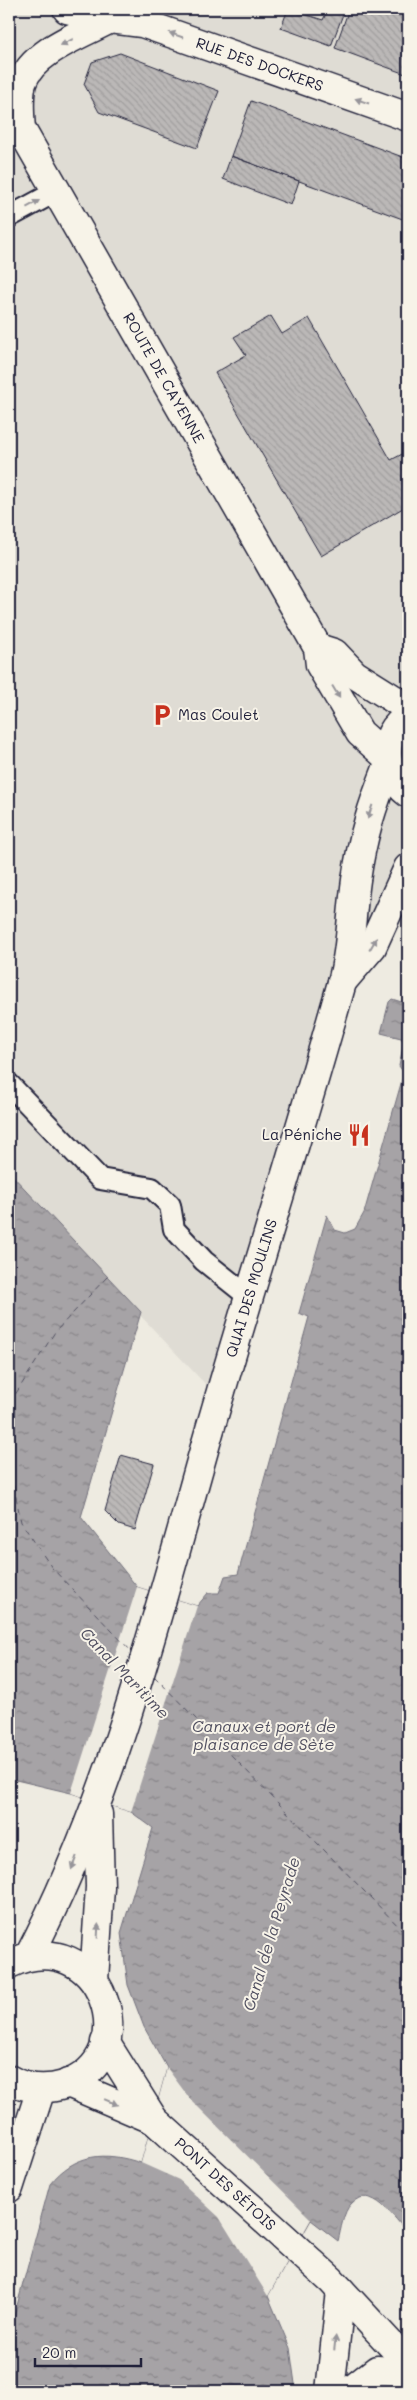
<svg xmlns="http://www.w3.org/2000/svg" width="417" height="2400" viewBox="0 0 417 2400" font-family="Mali,sans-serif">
<defs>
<pattern id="water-ripples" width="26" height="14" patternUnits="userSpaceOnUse" patternTransform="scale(1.25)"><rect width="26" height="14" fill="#a6a3a6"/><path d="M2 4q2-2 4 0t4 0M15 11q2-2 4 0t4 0" fill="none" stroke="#878488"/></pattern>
<pattern id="building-back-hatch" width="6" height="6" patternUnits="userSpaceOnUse" patternTransform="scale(1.25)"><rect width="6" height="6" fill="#bbb8b7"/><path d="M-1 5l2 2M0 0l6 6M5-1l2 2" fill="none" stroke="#a09e9e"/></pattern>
</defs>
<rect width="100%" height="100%" fill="#eeebe1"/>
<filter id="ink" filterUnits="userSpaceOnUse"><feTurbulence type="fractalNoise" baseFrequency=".02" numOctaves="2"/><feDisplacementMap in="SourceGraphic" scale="10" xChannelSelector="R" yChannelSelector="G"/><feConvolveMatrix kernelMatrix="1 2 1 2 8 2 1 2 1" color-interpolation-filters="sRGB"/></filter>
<g filter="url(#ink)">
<path fill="#dfdcd4" d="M9,9H408V835L209,1388L9,1177Z"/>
<path fill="url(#water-ripples)" stroke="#716f7b" d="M392,999L408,1004V2233C395,2219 371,2182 351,2204C343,2212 341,2230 338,2241L311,2220L268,2296L290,2348L296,2391H9V2335L50,2184C75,2153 105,2151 141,2163L167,2068L144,2027L128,1985L121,1933L153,1828L131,1812L71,1793L16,1780L9,1807V1172L141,1312L81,1517L137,1587L197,1606L208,1593H219L225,1576L238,1574L309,1317L299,1313L327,1215L335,1230L345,1233L355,1229L364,1213L404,1073L399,1066L404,1042L401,1038L381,1033L389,1002Z"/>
<path fill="#eeebe1" d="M137,1587L197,1606L131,1812L71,1793Z
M167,2068L190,2099L311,2219L268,2296L219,2217L179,2180L141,2163Z"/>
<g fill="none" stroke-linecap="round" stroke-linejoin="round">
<path stroke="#504f60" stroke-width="1" stroke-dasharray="6 5" stroke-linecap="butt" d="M107,1277L55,1332L13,1398L9,1462L21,1522L52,1568L133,1653
M154,1676L408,1936"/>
</g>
<path fill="url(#building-back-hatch)" stroke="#22223b" d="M288,9L323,20L328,9H345L331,46L281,28Z
M349,9H408V75L335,48Z
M120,53L219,91L197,148L99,112L84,84L92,62Z
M251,101L408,159V221L231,156Z
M231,156L299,181L291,205L223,179Z
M271,316L282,334L309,318L391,460L408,451V505L321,556L215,373L246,355L234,337Z
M121,1455L154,1464L135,1530L119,1525L105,1511Z"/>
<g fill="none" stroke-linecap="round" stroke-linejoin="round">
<defs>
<path id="service" d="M9,217L57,191
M9,1084L100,1179L152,1188L170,1205L174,1229L204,1261L249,1297"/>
<path id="minor" d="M350,2391L377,2370L408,2372"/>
<g id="tertiary">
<path id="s1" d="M67,9L110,19L142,23L408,117"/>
<path id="s2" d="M9,108L318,648L320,665L360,733L387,757"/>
<path d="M21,130C20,114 18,98 22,83C32,51 83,34 110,19"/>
<path d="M318,648L334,653L354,674L408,708"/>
</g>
<g id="secondary">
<path d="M408,717C378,734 383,774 408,793"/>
<path d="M342,982L372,947L408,868"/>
<path id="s3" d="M29,1956C114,1793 158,1612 208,1436C251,1286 299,1136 341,986C351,952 351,915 356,880C362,838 372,806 388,766"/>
<path d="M9,1964C102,1920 148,2058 64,2085C44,2091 26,2089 9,2079"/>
<path d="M94,1980L100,1887L98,1814"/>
<path id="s4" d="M105,2042L154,2120L331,2280L408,2363"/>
<path d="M68,2083L154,2120"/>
<path d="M9,2188L41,2089"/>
<path d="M330,2391L341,2291"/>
</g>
</defs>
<use href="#service" stroke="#22223b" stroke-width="24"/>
<use href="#minor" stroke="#22223b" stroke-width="31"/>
<use href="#tertiary" stroke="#22223b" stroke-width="31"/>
<use href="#secondary" stroke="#22223b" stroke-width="31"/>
<use href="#service" stroke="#f7f3e8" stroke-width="20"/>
<use href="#minor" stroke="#f7f3e8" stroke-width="28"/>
<use href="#tertiary" stroke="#f7f3e8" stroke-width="28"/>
<use href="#secondary" stroke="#f7f3e8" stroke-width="28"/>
</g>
<defs><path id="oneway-solid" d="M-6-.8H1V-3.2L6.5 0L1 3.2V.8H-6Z" transform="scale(1.25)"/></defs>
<g fill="#97959a">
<use href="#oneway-solid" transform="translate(176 35) rotate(-161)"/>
<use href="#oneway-solid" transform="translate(67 42) rotate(153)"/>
<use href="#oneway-solid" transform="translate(362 101) rotate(-161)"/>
<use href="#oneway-solid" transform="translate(33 204) rotate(-29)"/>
<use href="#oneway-solid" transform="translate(336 692) rotate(59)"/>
<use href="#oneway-solid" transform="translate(370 812) rotate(109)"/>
<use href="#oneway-solid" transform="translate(373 944) rotate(-60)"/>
<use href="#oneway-solid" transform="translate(74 1863) rotate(111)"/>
<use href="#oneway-solid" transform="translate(98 1931) rotate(-87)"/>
<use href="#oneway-solid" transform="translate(111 2102) rotate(23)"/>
<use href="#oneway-solid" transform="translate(335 2343) rotate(-84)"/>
</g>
</g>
<defs>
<symbol id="parking-bare" viewBox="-9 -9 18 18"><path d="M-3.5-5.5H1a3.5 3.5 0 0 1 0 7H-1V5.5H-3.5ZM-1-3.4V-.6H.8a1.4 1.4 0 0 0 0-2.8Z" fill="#c8321e" stroke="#f7f3e8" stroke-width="2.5" paint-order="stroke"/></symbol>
<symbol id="restaurant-bare" viewBox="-9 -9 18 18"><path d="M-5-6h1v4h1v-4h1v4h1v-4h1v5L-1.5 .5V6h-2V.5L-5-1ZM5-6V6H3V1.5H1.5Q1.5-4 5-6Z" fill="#c8321e" stroke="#f7f3e8" stroke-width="2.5" paint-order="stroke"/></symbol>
</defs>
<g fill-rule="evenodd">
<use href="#parking-bare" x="146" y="699" width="32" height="32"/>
<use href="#restaurant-bare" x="343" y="1119" width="32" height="32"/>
</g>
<g text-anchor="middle" stroke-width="4" stroke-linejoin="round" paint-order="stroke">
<g font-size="15" fill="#22223b" stroke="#f7f3e8">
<text dy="5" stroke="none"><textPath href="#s1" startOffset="201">RUE DES DOCKERS</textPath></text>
<text dy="5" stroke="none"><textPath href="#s2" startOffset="311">ROUTE DE CAYENNE</textPath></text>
<text dy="5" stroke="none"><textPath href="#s3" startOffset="705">QUAI DES MOULINS</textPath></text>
<text dy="5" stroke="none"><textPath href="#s4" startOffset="188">PONT DES SÉTOIS</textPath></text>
</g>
<g font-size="15" fill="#22223b" stroke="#f7f3e8" text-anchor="start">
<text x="178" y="720">Mas Coulet</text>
<text x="342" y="1140" text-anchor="end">La Péniche</text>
</g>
<g font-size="16" font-style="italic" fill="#504f60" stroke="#f7f3e8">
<text transform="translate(125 1673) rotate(46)" y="6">Canal Maritime</text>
<text x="264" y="1732">Canaux et port de<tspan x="264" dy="18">plaisance de Sète</tspan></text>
<text transform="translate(271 1934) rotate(-73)" y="6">Canal de la Peyrade</text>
</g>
</g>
<rect width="417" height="2400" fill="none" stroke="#f7f3e8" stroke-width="30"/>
<rect x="15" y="15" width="387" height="2370" fill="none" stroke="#22223b" stroke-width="2" filter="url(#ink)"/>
<path d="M35 2358v8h106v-8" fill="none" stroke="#22223b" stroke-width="2.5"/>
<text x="42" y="2358" font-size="15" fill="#22223b" stroke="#f7f3e8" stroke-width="4" paint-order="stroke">20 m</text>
</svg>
